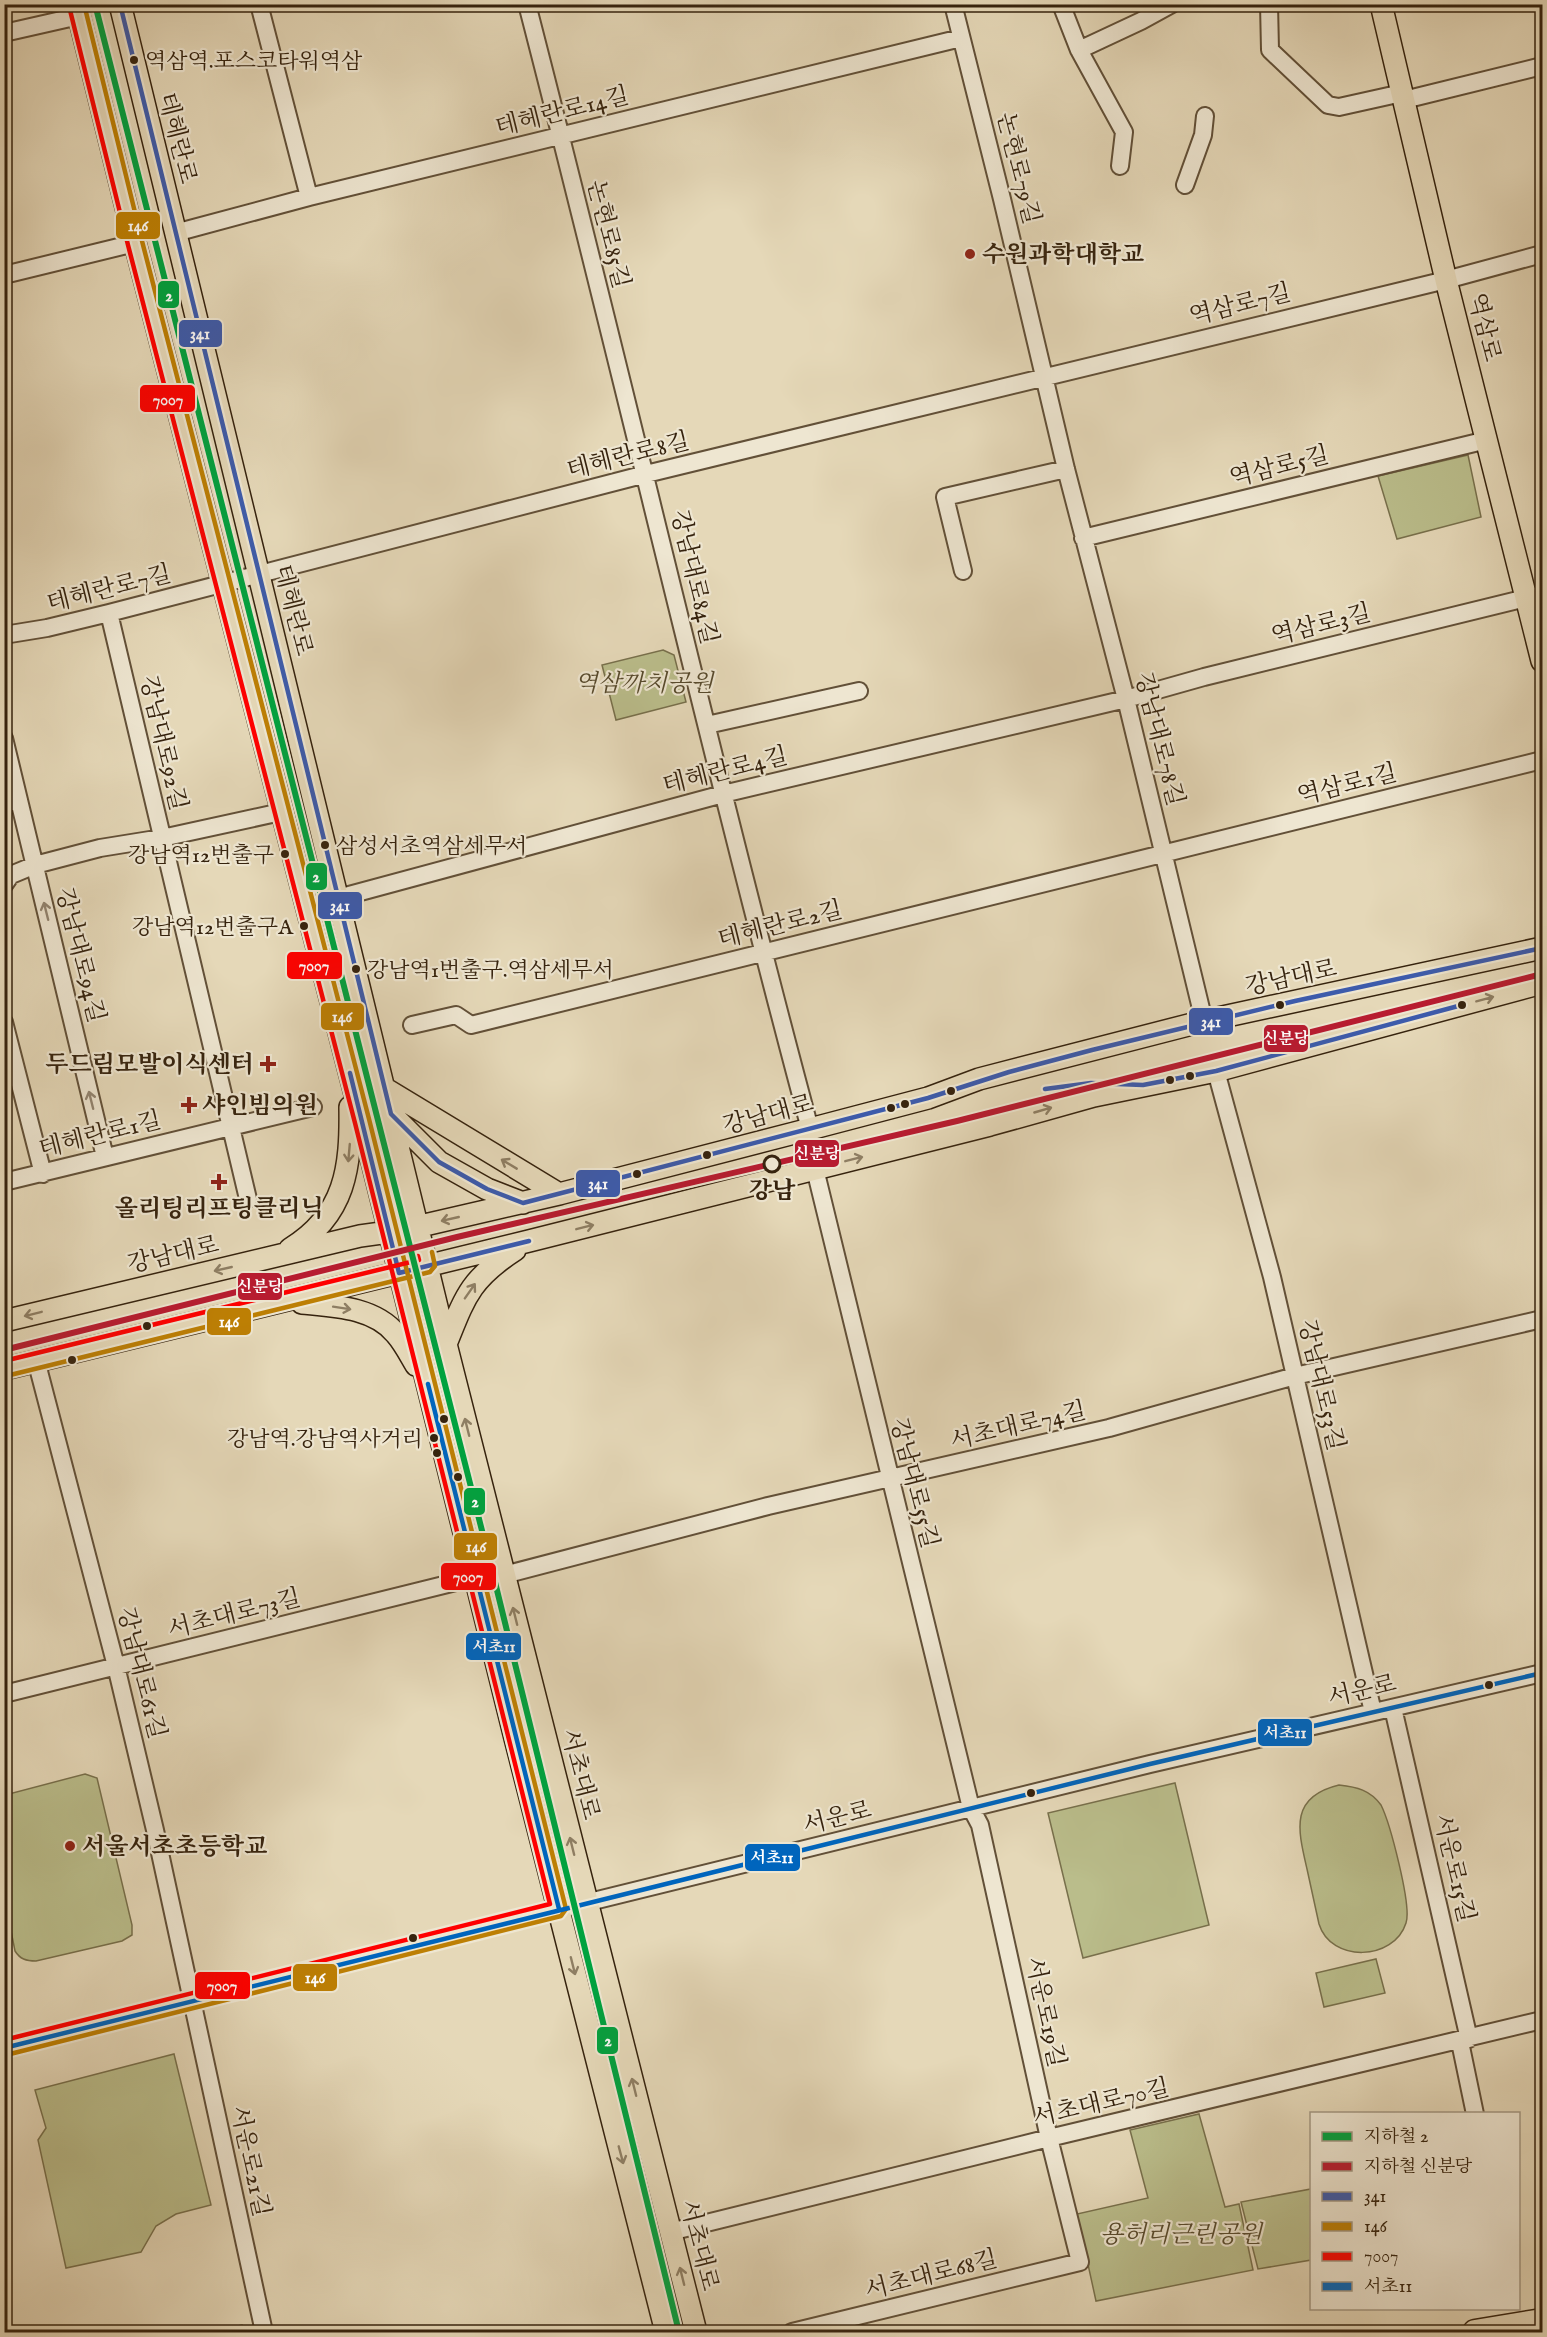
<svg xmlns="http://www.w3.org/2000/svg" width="1547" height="2337" viewBox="0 0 1547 2337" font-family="'IM FELL English','Noto Serif KR',serif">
<rect width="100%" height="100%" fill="#e5d8b8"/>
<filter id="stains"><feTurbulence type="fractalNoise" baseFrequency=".00333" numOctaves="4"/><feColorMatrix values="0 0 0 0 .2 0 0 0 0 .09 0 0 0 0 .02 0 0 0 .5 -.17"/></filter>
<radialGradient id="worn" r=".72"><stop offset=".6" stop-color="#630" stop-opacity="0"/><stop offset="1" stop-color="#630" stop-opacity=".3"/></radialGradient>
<path fill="#babd8b" stroke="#78704c" stroke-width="1.5" d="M1468,455L1481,517L1397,539L1378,476Z
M663,650L674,655L686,702L616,720L602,665Z
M85,1774L97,1778L132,1925V1935L122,1941L36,1961C26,1961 20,1959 15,1951L5,1901V1795Z
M1175,1783L1209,1925L1083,1958L1048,1813Z
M1339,1785C1357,1787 1370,1790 1381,1805C1390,1823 1412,1906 1406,1923C1394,1961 1331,1963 1319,1924C1315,1906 1311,1888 1307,1869C1298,1830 1289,1797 1339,1785Z
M1376,1959L1385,1993L1324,2007L1316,1973Z
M174,2054L211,2205L176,2214L156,2226L141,2252L66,2268L38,2140L46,2128L35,2090Z
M1199,2114L1225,2207L1239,2204L1253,2270L1096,2301L1077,2214L1148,2198L1130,2130Z
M1311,2189V2260L1258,2269L1241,2202Z
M242,2325L244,2332H206Z"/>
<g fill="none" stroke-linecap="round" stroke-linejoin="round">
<defs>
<path id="minor" d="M259,4L309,197
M527,4C624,379 710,756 810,1129
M953,4L1002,199L1066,469L1126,699L1204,1021
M1061,4L1079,50L1124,132L1120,166
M1269,4L1270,50L1328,105L1339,107L1402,93
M4,33L79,16
M1079,50L1141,21L1172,4
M1404,100L1542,66
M1185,185L1203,135L1205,116
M175,233L309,197L961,38
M4,275L135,243
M1083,538L1487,440
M963,571L945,497L1066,469
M109,613L248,1199
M4,635L47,628L109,613L646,474L1446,280L1542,254
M707,725L859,691
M4,738L105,1157
M4,804L19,800
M4,885L11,875L35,865L100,848L162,838L281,812
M338,898L723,794L1126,699L1204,677L1542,594
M4,1022L43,1174
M412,1025L456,1015L471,1025L1542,760
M1216,1071L1272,1277L1373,1712
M4,1182L313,1107
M36,1360L116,1666L155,1830L264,2332
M504,1575L768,1506L1109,1428L1295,1376L1542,1319
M4,1694L476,1577
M1393,1708L1469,2039
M1460,2042L1475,2114
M4,2048L195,1999L1150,1764L1542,1673
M670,2232L1049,2138L1542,2020
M792,2332L1080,2262L1049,2138L980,1825L971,1808L815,1169"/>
<path id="major" d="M76,4L135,243L362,1121L515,1738L666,2332
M120,4L446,1344L696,2332
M1381,4L1446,280L1542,661
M384,1088L559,1194
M393,1116L439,1162L487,1189L523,1203
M290,1249C346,1215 351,1167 350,1107
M302,1303C333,1306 374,1307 396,1334C404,1343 410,1355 416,1365
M4,1321L360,1236L403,1230L559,1194L810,1129L928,1098L979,1079L1204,1021L1542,948
M446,1344C465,1297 470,1279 515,1250
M4,1369L529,1241L990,1125L1094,1096L1216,1071L1542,983"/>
<path id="highway" d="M1475,2332L1542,2321"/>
</defs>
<use href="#minor" stroke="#625038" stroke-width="20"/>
<use href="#major" stroke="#36230e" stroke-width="24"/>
<use href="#highway" stroke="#36230e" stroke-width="27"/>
<use href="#minor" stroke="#eee6d1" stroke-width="16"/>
<use href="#major" stroke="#e5d8b8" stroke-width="21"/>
<use href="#highway" stroke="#e5d8b8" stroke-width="24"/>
<defs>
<path id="bus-1" d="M120,4L391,1114L439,1162L487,1189L523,1203L928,1098L1009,1072L1092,1050L1295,1001L1542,948
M350,1073L399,1273L529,1241
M1045,1089L1091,1083L1143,1085L1216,1071L1462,1005"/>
<path id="bus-2" d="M6,1376L430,1272L435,1266L432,1252
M6,2055L561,1916L566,1909L369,1119L142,241L84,4"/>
<path id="bus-3" d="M4,1361L419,1260L418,1256
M4,2040L550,1904L355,1123L128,245L69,6"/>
<path id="bus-4" d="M428,1384L559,1909
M4,2048L1150,1764L1542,1673"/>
</defs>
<use href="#bus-1" stroke="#eee6d1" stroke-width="9"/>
<use href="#bus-2" stroke="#eee6d1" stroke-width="9"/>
<use href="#bus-3" stroke="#eee6d1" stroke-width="9"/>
<use href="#bus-4" stroke="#eee6d1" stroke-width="9"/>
<use href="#bus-1" stroke="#3d5bab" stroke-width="4.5"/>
<use href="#bus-2" stroke="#bd7f04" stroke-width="4.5"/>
<use href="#bus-3" stroke="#f00" stroke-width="4.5"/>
<use href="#bus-4" stroke="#0065bd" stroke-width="4.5"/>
<defs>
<path id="metro-1" d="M95,4L494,1578L679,2332"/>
<path id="metro-2" d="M4,1350L457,1237L957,1121L1542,974"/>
</defs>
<use href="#metro-1" stroke="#eee6d1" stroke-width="10"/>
<use href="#metro-2" stroke="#eee6d1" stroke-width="10"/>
<use href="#metro-1" stroke="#00a23f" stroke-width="6"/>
<use href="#metro-2" stroke="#b81b30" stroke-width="6"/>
</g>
<defs><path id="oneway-shaft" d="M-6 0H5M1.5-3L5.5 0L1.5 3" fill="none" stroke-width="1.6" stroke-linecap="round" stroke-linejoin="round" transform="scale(1.5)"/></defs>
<g stroke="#928470">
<use href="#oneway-shaft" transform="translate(46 911) rotate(-104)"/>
<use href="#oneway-shaft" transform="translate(91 1100) rotate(-104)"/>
</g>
<g stroke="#8e7e63">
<use href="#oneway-shaft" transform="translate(1485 999) rotate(-15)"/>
<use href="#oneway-shaft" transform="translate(1043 1110) rotate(-16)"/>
<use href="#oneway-shaft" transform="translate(349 1153) rotate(95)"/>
<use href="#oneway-shaft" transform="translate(854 1159) rotate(-14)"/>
<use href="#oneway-shaft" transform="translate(509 1164) rotate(-149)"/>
<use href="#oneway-shaft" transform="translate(450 1219) rotate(167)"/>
<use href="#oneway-shaft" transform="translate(585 1227) rotate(-14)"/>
<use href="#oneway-shaft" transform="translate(223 1269) rotate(167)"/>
<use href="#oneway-shaft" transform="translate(470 1291) rotate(-55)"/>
<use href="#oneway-shaft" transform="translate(342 1308) rotate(9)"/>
<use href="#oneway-shaft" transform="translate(33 1314) rotate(166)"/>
<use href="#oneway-shaft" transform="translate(467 1427) rotate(-104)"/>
<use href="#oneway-shaft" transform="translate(515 1616) rotate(-104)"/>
<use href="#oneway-shaft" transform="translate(572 1846) rotate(-104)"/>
<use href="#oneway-shaft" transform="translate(573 1966) rotate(76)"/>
<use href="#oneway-shaft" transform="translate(634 2087) rotate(-104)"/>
<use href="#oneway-shaft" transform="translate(621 2155) rotate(75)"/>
<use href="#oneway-shaft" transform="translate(682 2276) rotate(-104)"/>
</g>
<g fill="#36230e" stroke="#eee6d1" stroke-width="2">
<circle cx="134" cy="60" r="5"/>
<circle cx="325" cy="845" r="5"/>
<circle cx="285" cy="854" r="5"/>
<circle cx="304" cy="926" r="5"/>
<circle cx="356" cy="969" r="5"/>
<circle cx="1280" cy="1005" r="5"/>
<circle cx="1462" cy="1005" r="5"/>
<circle cx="1190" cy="1076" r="5"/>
<circle cx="1170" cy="1080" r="5"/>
<circle cx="951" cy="1091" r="5"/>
<circle cx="905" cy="1104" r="5"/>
<circle cx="891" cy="1108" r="5"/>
<circle cx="707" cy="1155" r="5"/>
<circle cx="637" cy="1174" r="5"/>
<circle cx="147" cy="1326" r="5"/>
<circle cx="72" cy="1360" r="5"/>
<circle cx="444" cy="1419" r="5"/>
<circle cx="434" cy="1438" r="5"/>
<circle cx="437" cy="1453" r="5"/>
<circle cx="458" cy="1477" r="5"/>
<circle cx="1489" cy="1685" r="5"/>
<circle cx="1031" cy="1793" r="5"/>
<circle cx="413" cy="1938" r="5"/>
</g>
<g fill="#8f2418" stroke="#eee6d1" stroke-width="2">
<circle cx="970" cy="254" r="6"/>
<path d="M265 1055h6v6h6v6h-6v6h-6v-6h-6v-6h6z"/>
<path d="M186 1096h6v6h6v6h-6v6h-6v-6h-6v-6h6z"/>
<path d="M216 1173h6v6h6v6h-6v6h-6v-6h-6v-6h6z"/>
<circle cx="70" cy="1846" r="6"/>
</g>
<circle fill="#eee6d1" stroke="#36230e" stroke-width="3" cx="772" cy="1164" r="8"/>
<g text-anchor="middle" stroke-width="4.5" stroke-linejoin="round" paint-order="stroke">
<g font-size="22" fill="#36230e" stroke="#eee6d1" text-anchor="start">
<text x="145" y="68">역삼역.포스코타워역삼</text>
<text x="336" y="853">삼성서초역삼세무서</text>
<text x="274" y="862" text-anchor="end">강남역12번출구</text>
<text x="293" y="934" text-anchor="end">강남역12번출구A</text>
<text x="367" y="977">강남역1번출구.역삼세무서</text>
<text x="423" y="1446" text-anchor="end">강남역.강남역사거리</text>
</g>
<g font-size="24" fill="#36230e" stroke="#eee6d1">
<text transform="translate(562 111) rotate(-14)" y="8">테헤란로14길</text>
<text transform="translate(178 138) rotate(76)" y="8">테헤란로</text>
<text transform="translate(1019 168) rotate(76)" y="8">논현로79길</text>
<text transform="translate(609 234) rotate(76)" y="8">논현로85길</text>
<text transform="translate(1240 304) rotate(-14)" y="8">역삼로7길</text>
<text transform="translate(1485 327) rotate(76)" y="8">역삼로</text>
<text transform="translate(628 455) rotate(-14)" y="8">테헤란로8길</text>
<text transform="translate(1279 466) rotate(-14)" y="8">역삼로5길</text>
<text transform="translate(695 577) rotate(77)" y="8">강남대로84길</text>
<text transform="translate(109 588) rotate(-14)" y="8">테헤란로7길</text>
<text transform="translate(294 610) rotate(76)" y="8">테헤란로</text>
<text transform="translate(1321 624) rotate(-14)" y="8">역삼로3길</text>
<text transform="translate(1160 739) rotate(76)" y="8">강남대로78길</text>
<text transform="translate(164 743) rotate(77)" y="8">강남대로92길</text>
<text transform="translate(725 770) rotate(-14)" y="8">테헤란로4길</text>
<text transform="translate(1347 784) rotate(-14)" y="8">역삼로1길</text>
<text transform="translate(780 924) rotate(-14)" y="8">테헤란로2길</text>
<text transform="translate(81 955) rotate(76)" y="8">강남대로94길</text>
<text transform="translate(1291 977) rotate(-12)" y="8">강남대로</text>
<text transform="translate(768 1114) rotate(-15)" y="8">강남대로</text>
<text transform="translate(100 1134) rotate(-14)" y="8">테헤란로1길</text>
<text transform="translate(173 1254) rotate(-13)" y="8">강남대로</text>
<text transform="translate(1322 1385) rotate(77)" y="8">강남대로53길</text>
<text transform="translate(1018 1425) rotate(-13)" y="8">서초대로74길</text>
<text transform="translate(915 1483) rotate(76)" y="8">강남대로55길</text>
<text transform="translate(234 1613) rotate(-14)" y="8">서초대로73길</text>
<text transform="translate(142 1673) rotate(76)" y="8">강남대로61길</text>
<text transform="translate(1362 1690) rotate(-13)" y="8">서운로</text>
<text transform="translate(581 1774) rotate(76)" y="8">서초대로</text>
<text transform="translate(837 1817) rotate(-14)" y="8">서운로</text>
<text transform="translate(1455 1868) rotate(77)" y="8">서운로15길</text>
<text transform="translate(1046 2012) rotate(78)" y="8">서운로19길</text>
<text transform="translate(1101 2102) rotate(-13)" y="8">서초대로70길</text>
<text transform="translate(251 2161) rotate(78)" y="8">서운로21길</text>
<text transform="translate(700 2245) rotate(76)" y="8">서초대로</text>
<text transform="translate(931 2274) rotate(-14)" y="8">서초대로68길</text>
</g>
<g font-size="24" font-weight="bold" fill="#36230e" stroke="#eee6d1" text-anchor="start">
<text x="982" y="262">수원과학대학교</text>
<text x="254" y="1072" text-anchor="end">두드림모발이식센터</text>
<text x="202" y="1113">샤인빔의원</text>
<text x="219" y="1216" text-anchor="middle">올리팅리프팅클리닉</text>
<text x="82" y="1854">서울서초초등학교</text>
</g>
<g font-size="24" font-style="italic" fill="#574a2d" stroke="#eee6d1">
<text x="644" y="691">역삼까치공원</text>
<text x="1181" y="2242">용허리근린공원</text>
</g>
<g font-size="24" font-weight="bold" fill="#36230e" stroke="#eee6d1">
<text x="772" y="1198">강남</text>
</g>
</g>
<g stroke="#eee6d1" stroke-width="2">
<rect x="115" y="211" width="46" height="29" rx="6" fill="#bd7f04"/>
<rect x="157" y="280" width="23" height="29" rx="6" fill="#00a23f"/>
<rect x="178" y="319" width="45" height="29" rx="6" fill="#3d5bab"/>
<rect x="139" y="384" width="57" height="29" rx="6" fill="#f00"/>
<rect x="305" y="862" width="23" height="29" rx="6" fill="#00a23f"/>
<rect x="317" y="891" width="46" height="29" rx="6" fill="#3d5bab"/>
<rect x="286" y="951" width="57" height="29" rx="6" fill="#f00"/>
<rect x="320" y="1002" width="45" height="29" rx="6" fill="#bd7f04"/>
<rect x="1188" y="1007" width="46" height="29" rx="6" fill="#3d5bab"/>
<rect x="1263" y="1024" width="46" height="29" rx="6" fill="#b81b30"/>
<rect x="794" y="1139" width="46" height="29" rx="6" fill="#b81b30"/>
<rect x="575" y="1169" width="46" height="29" rx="6" fill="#3d5bab"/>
<rect x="237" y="1272" width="46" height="29" rx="6" fill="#b81b30"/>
<rect x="206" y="1307" width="46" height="29" rx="6" fill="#bd7f04"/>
<rect x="463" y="1487" width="23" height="29" rx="6" fill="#00a23f"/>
<rect x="453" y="1532" width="45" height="29" rx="6" fill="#bd7f04"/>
<rect x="440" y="1562" width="57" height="29" rx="6" fill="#f00"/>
<rect x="465" y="1632" width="57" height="29" rx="6" fill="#0065bd"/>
<rect x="1257" y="1718" width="56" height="29" rx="6" fill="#0065bd"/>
<rect x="744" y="1843" width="57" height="29" rx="6" fill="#0065bd"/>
<rect x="292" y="1963" width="46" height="29" rx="6" fill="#bd7f04"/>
<rect x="194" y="1971" width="57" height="29" rx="6" fill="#f00"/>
<rect x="596" y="2026" width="23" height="29" rx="6" fill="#00a23f"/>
</g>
<g font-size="16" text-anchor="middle" font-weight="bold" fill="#fff">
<text x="138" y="231">146</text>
<text x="169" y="301">2</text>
<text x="200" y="339">341</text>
<text x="168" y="405">7007</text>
<text x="316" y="882">2</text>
<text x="340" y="911">341</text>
<text x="314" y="971">7007</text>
<text x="342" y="1022">146</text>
<text x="1211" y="1027">341</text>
<text x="1286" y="1044">신분당</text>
<text x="817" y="1159">신분당</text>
<text x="598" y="1189">341</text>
<text x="260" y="1292">신분당</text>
<text x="229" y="1327">146</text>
<text x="475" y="1507">2</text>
<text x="476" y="1552">146</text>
<text x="468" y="1582">7007</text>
<text x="494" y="1652">서초11</text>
<text x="1285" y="1738">서초11</text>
<text x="772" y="1863">서초11</text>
<text x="315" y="1983">146</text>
<text x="222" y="1991">7007</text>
<text x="608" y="2046">2</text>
</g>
<rect width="1547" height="2337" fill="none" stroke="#e5d8b8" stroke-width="24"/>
<rect x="6" y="6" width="1535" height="2325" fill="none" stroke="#36230e" stroke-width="3"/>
<rect x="12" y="12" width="1523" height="2313" fill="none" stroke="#36230e" stroke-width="1.5"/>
<rect x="1310" y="2112" width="210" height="198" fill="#eee6d1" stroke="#a49883" stroke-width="1.5"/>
<rect x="1322" y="2132" width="30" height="9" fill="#00a23f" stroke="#a49883" stroke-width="1.5"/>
<text x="1364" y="2142" font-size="18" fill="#36230e">지하철 2</text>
<rect x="1322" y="2162" width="30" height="9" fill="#b81b30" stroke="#a49883" stroke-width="1.5"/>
<text x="1364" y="2172" font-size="18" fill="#36230e">지하철 신분당</text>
<rect x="1322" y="2192" width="30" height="9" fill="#3d5bab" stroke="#a49883" stroke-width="1.5"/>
<text x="1364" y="2202" font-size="18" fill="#36230e">341</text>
<rect x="1322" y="2222" width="30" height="9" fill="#bd7f04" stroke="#a49883" stroke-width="1.5"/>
<text x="1364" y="2232" font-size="18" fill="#36230e">146</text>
<rect x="1322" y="2252" width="30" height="9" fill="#ff0000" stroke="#a49883" stroke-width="1.5"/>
<text x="1364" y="2262" font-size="18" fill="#36230e">7007</text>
<rect x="1322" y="2282" width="30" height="9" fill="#0065bd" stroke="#a49883" stroke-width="1.5"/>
<text x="1364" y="2292" font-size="18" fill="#36230e">서초11</text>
<rect width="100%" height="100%" filter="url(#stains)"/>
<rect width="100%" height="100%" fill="url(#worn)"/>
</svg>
